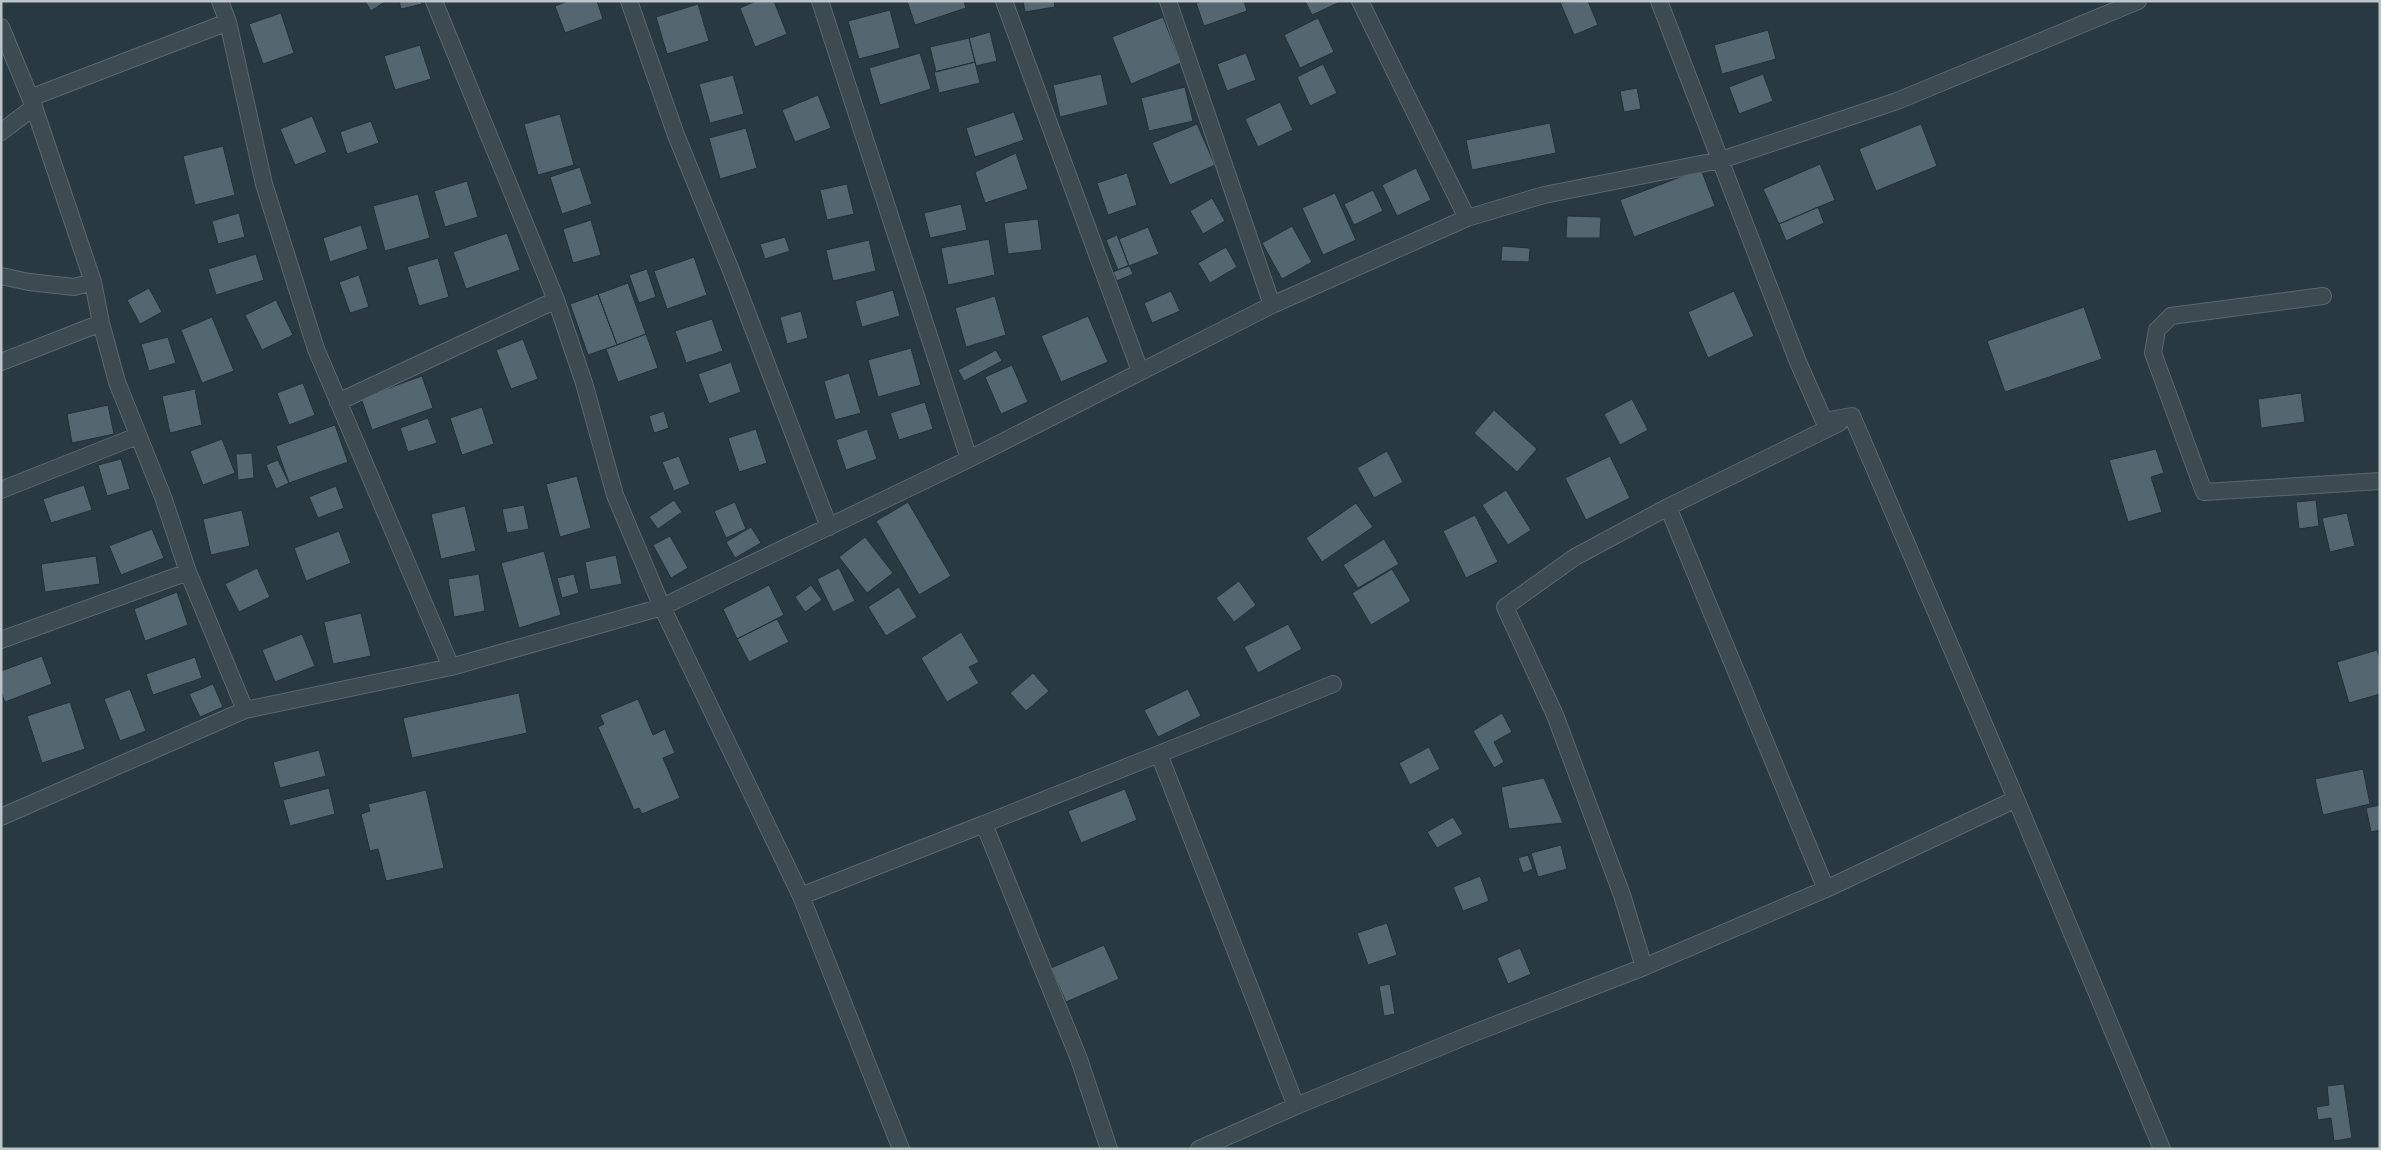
<svg xmlns="http://www.w3.org/2000/svg" width="2381" height="1150" viewBox="0 0 2381 1150" font-family="'Golos Text',sans-serif">
<rect width="100%" height="100%" fill="#283942"/>
<path fill="#54666f" stroke="#233139" d="M365,1H386L371,11Z
M399,1H421L422,4L401,9Z
M568,1H597L603,19L565,33L555,6Z
M756,1H774L787,34L755,47L740,8Z
M907,1H964L966,8L915,25Z
M1023,1H1054L1055,7L1025,12Z
M1203,1H1244L1247,11L1204,26L1196,3Z
M1305,1H1342L1312,15Z
M1588,1L1598,25L1574,35L1560,2Z
M698,4L709,41L667,54L656,17Z
M890,10L900,48L859,59L848,21Z
M281,13L294,53L263,64L249,24Z
M1163,17L1181,63L1131,84L1112,37Z
M1318,18L1334,52L1300,68L1284,35Z
M1768,30L1776,59L1722,74L1714,45Z
M990,32L997,61L976,66L969,38Z
M969,38L975,62L936,72L930,47Z
M420,45L431,79L395,90L384,56Z
M920,53L931,89L880,105L869,68Z
M1246,53L1256,80L1227,91L1217,64Z
M975,62L980,83L939,93L934,72Z
M1323,64L1337,93L1310,106L1297,77Z
M1101,74L1108,105L1060,117L1053,85Z
M1763,74L1773,101L1739,114L1729,87Z
M733,75L744,114L710,123L699,84Z
M1185,87L1193,121L1149,131L1141,98Z
M1637,88L1641,109L1624,112L1620,91Z
M818,95L831,128L795,142L782,110Z
M1280,102L1293,130L1258,147L1245,119Z
M1014,112L1024,140L975,157L966,128Z
M560,114L574,165L538,175L524,124Z
M312,116L327,152L295,165L280,129Z
M371,121L379,143L347,154L340,132Z
M1550,123L1556,153L1472,170L1466,140Z
M1197,124L1215,165L1170,185L1152,143Z
M1921,124L1937,166L1876,191L1859,149Z
M746,128L757,168L720,179L709,138Z
M223,146L235,195L195,205L183,156Z
M1016,153L1028,189L985,203L975,172Z
M1820,164L1835,200L1779,224L1763,189Z
M580,167L592,204L562,214L550,177Z
M1416,168L1431,200L1397,216L1382,185Z
M1701,169L1715,206L1634,237L1620,200Z
M1127,173L1137,205L1108,215L1097,183Z
M467,181L478,217L445,227L434,191Z
M847,184L854,214L827,220L820,190Z
M1373,190L1383,211L1354,225L1344,204Z
M1335,193L1356,240L1323,255L1302,208Z
M418,194L430,238L385,251L373,206Z
M1212,198L1225,221L1203,234L1190,211Z
M961,204L967,230L930,238L924,213Z
M1818,207L1824,223L1786,241L1779,224Z
M239,213L245,237L218,244L212,221Z
M1567,216L1601,217L1600,238H1566Z
M1038,219L1042,250L1008,254L1004,223Z
M591,220L601,255L573,263L563,229Z
M361,225L368,249L330,262L323,238Z
M1292,226L1312,262L1282,279L1262,243Z
M1148,227L1159,254L1129,266L1119,239Z
M507,233L520,270L466,289L453,252Z
M1117,235L1129,266L1118,270L1106,240Z
M785,237L790,251L765,259L760,244Z
M989,239L995,275L948,285L941,248Z
M869,240L876,271L833,281L826,250Z
M1502,246L1530,248L1529,262L1501,261Z
M1226,247L1237,267L1210,283L1198,263Z
M256,254L264,280L216,295L208,269Z
M694,257L707,295L667,309L654,271Z
M438,258L449,297L419,306L407,267Z
M1129,265L1133,274L1117,281L1113,272Z
M647,269L656,297L639,303L629,275Z
M359,275L369,307L350,313L339,282Z
M628,283L646,334L617,345L598,294Z
M149,288L162,312L140,324L127,300Z
M893,290L900,316L862,327L855,301Z
M1171,291L1180,311L1152,323L1144,303Z
M1734,291L1754,336L1708,358L1688,312Z
M598,294L617,345L588,355L570,304Z
M995,296L1006,335L966,347L955,308Z
M276,300L293,335L262,350L245,315Z
M2084,307L2102,359L2005,392L1987,341Z
M801,311L808,338L787,344L780,317Z
M1088,316L1108,362L1061,382L1041,336Z
M212,317L234,371L202,383L181,330Z
M712,319L723,351L686,363L675,331Z
M646,334L658,368L618,382L606,349Z
M168,337L176,363L149,371L141,344Z
M523,339L538,379L511,389L496,350Z
M911,348L921,385L878,397L868,360Z
M996,350L1002,361L964,381L958,370Z
M731,362L741,392L709,404L698,374Z
M1012,365L1028,402L1001,414L985,377Z
M849,373L861,413L835,420L824,381Z
M422,376L433,408L372,430L361,398Z
M303,383L315,415L289,425L277,393Z
M195,389L202,425L170,433L162,396Z
M2301,393L2305,422L2261,428L2258,399Z
M1632,399L1648,430L1620,445L1604,414Z
M925,402L933,429L899,440L890,413Z
M108,405L114,434L72,443L67,414Z
M482,407L494,444L462,455L450,418Z
M1494,410L1537,449L1517,472L1474,433Z
M664,411L669,428L654,433L649,416Z
M428,418L437,443L408,452L400,428Z
M335,425L348,462L289,483L276,446Z
M756,429L767,463L739,472L728,438Z
M867,429L877,459L846,470L836,440Z
M222,439L235,473L203,485L190,451Z
M2156,449L2164,473L2151,477L2162,512L2128,522L2109,460Z
M1387,451L1403,482L1374,498L1357,468Z
M252,453L254,478L238,480L236,454Z
M679,456L690,484L674,491L662,462Z
M1610,456L1630,498L1586,520L1565,478Z
M121,459L130,489L107,496L98,465Z
M278,460L289,483L276,489L266,465Z
M577,476L591,528L560,537L546,484Z
M84,485L92,510L51,523L43,499Z
M336,486L344,508L318,518L309,497Z
M1506,490L1531,530L1508,545L1482,505Z
M674,500L682,512L658,529L649,517Z
M2316,500L2319,526L2299,529L2296,502Z
M735,502L746,529L726,538L714,511Z
M908,502L951,576L919,595L876,521Z
M1356,503L1373,527L1322,562L1306,538Z
M524,505L529,529L507,533L502,509Z
M465,506L476,551L441,559L431,514Z
M242,510L250,546L211,555L203,519Z
M2347,513L2355,546L2330,552L2322,518Z
M1475,515L1498,562L1466,578L1443,531Z
M751,527L761,543L735,558L726,542Z
M152,529L164,558L121,575L109,546Z
M339,531L351,563L306,581L294,548Z
M670,536L688,568L671,578L653,545Z
M865,537L893,573L867,593L839,557Z
M1384,539L1399,564L1358,588L1343,565Z
M544,551L561,615L519,628L501,563Z
M616,555L622,584L590,590L585,562Z
M96,556L100,584L45,592L41,564Z
M257,568L270,597L239,612L225,584Z
M839,568L855,601L833,612L817,579Z
M1392,569L1411,601L1371,625L1352,593Z
M479,574L485,611L454,617L448,579Z
M574,574L579,593L562,598L557,578Z
M1239,581L1256,605L1234,622L1216,598Z
M769,585L784,615L737,639L723,609Z
M811,585L822,600L805,612L795,597Z
M899,587L917,617L886,636L868,607Z
M177,592L188,625L145,641L134,609Z
M361,613L371,656L333,664L324,622Z
M777,619L789,642L749,662L737,639Z
M1288,624L1302,649L1258,673L1244,647Z
M961,632L979,662L969,667L979,683L947,702L921,658Z
M302,634L315,666L275,682L262,650Z
M2377,650L2380,659V694L2349,703L2337,662Z
M42,656L52,684L5,702L1,692V671Z
M195,657L202,678L153,695L146,674Z
M1033,673L1049,691L1026,711L1010,693Z
M213,684L223,707L200,717L189,694Z
M130,689L146,731L120,741L104,699Z
M1188,689L1201,716L1158,737L1144,710Z
M519,693L527,733L412,758L403,718Z
M638,699L653,735L665,729L675,753L663,758L680,798L642,814L639,808L634,810L598,727L604,724L600,715Z
M70,702L85,749L42,763L27,716Z
M1502,713L1512,732L1494,742L1504,762L1494,768L1473,731Z
M1429,747L1440,769L1410,785L1399,763Z
M319,750L326,776L280,788L273,762Z
M2363,769L2370,804L2323,815L2315,779Z
M1544,778L1563,823L1509,829L1501,787Z
M329,788L335,814L290,826L283,800Z
M1125,789L1137,820L1081,843L1068,811Z
M426,790L444,868L386,881L378,849L370,851L361,814L370,811L368,804Z
M2380,805V830L2371,832L2366,808Z
M1453,817L1463,834L1437,848L1427,832Z
M1561,845L1567,869L1538,877L1531,853Z
M1528,855L1533,869L1523,873L1518,858Z
M1480,876L1489,901L1463,911L1453,887Z
M1387,923L1397,955L1368,965L1357,933Z
M1104,945L1119,979L1066,1002L1051,968Z
M1520,948L1531,974L1508,984L1497,958Z
M1390,984L1395,1014L1384,1016L1379,986Z
M2344,1084L2352,1138L2334,1141L2331,1118L2318,1120L2316,1107L2329,1105L2327,1086Z"/>
<g fill="none" stroke-linecap="round" stroke-linejoin="round">
<defs>
<path id="minor" d="M220,1L228,22L264,184L316,349L451,667
M434,1L556,300L584,383L615,495L662,607L801,896L901,1149
M629,1L676,135L730,268L829,527
M820,1L969,459
M1004,1L1140,371
M1168,1L1272,305
M1360,1L1467,218
M1659,1L1798,362L1824,421L1852,416L2016,799L2162,1149
M1,27L34,107L93,282L101,323L117,382L163,497L188,572L245,710
M30,98L228,22
M1,132L34,107
M1,276L29,282L74,287L93,282
M2323,296L2171,316L2157,330L2153,353L2204,492L2380,481
M1,362L101,323
M338,402L556,300
M1,490L137,436
M1,640L188,572
M1,817L245,710L451,667L662,607L969,459L1272,305L1467,218L1544,195L1721,160L1897,101L2138,1
M1826,889L1668,507L1839,423
M801,896L984,824
M1644,967L1622,895L1555,715L1505,607L1575,557L1668,507
M1296,1106L1159,754L1333,684
M1109,1149L1079,1059L984,824L1159,754
M1199,1149L1296,1106L1474,1033L1644,967L1826,889L2016,799"/>
</defs>
<use href="#minor" stroke="#5b686f" stroke-width="18"/>
<use href="#minor" stroke="#3c4a52" stroke-width="16"/>
</g>
<rect width="2381" height="1150" fill="none" stroke="#bac5cc" stroke-width="5"/>
</svg>
